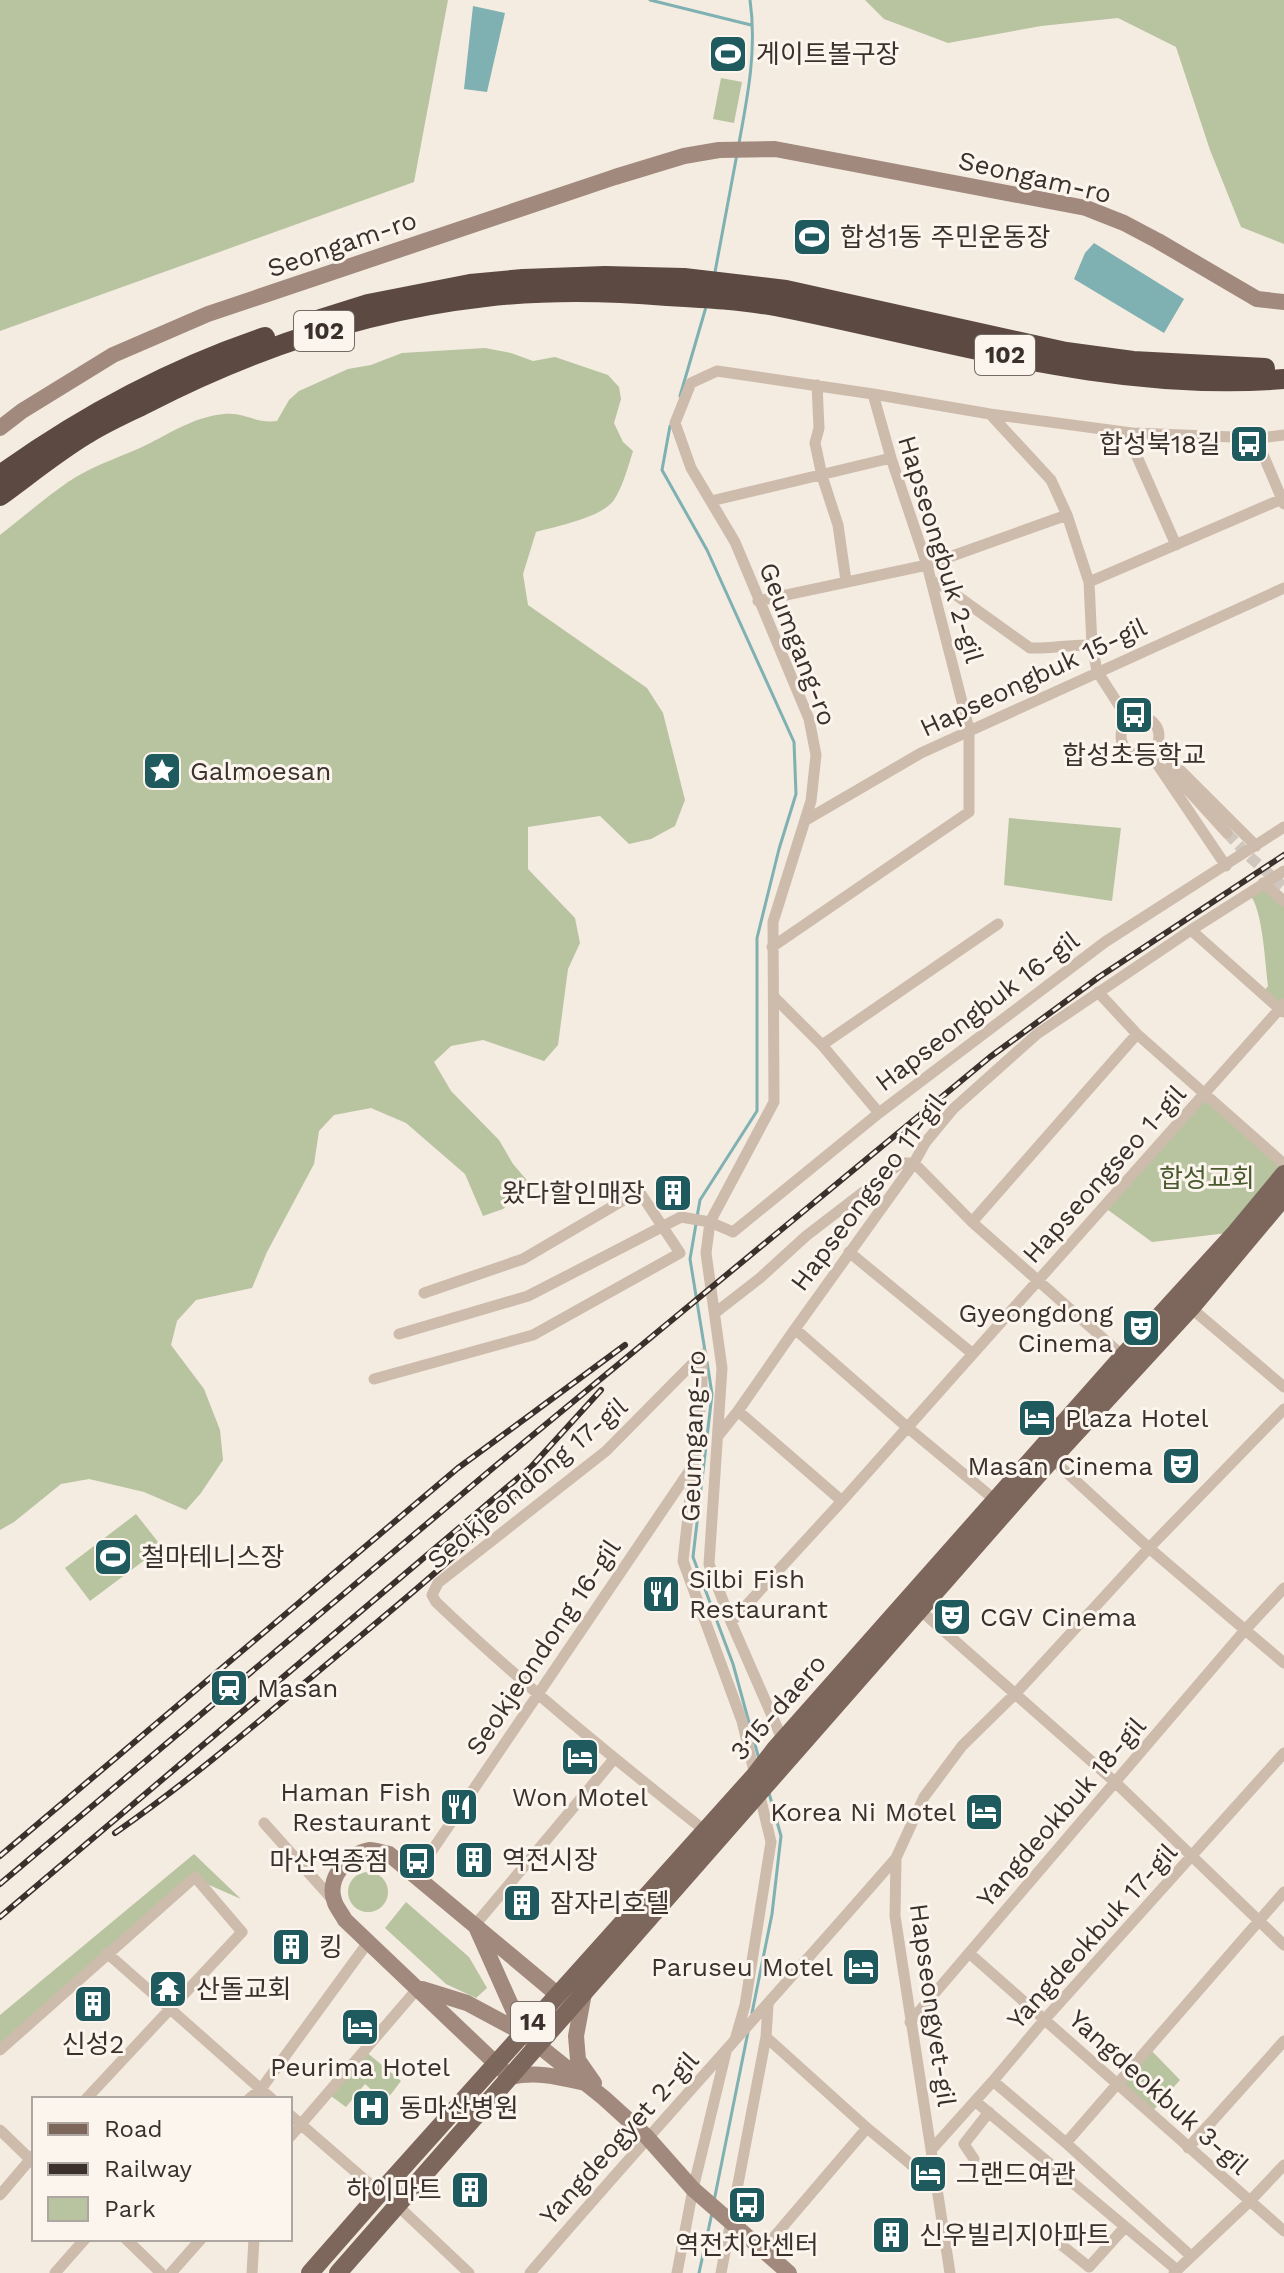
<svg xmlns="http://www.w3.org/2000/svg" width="1284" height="2273" viewBox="0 0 1284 2273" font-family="'Work Sans','Noto Sans KR',sans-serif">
<rect width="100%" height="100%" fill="#f4ebe1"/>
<path fill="#b8c4a0" d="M0,0H448L414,182L0,331Z
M865,0H1284V244L1241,227L1210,150L1176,47L1118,18L1041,26L948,43L884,19Z
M721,78L742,82L734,123L713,119Z
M485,348L511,353L533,361L555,357L608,375L619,387L621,399L614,423L623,442L633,451C628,467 623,486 614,500C601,518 557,526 536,532L523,574L528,605L647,688L663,713L685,800L675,826L651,839L629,844L600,816L528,827V869L575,918L580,943L568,969L558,1045L544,1061L483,1040L451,1046L434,1062L451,1091L499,1140L513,1164L530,1184L503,1209L483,1216L465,1174L406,1123L371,1108L334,1115L319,1131L314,1164L267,1252L252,1288L196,1300L177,1321L171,1345L204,1389L220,1430L223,1460L201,1493L186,1510L144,1492L89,1479L61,1484L14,1522L0,1530V535C23,517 45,498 68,482C90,467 115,459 140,448C168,435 192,417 224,414C246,412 255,424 277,421L289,400L299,391L348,369L371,365L402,353Z
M1009,818L1121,828L1112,901L1004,885Z
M1263,883L1284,901V1004L1262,994L1268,986C1265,964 1263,908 1249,894Z
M1204,1094L1284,1164L1236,1232L1152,1242L1104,1207Z
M136,1514L162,1547L90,1601L65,1568Z
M194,1854L241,1899L191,1877L0,2045V2015Z
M348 1892a20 20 0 1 1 40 0a20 20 0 1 1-40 0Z
M406,1902L469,1957L487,1988L476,1998L446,1984L385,1928Z
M1148,2047L1180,2080L1150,2114L1116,2084Z
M365,2051L401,2081L385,2102L365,2084L346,2107L331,2096Z"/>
<path fill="#7fb0b2" d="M473,6L505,13L487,92L464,89Z
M1094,243L1184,299L1164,333L1074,279L1085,253Z"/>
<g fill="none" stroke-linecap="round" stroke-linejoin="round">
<path stroke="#7fb0b2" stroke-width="3" d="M650,0L751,25
M739,143C748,95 757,48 750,0
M715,272L737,154
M680,396L706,307
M670,426L662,470L707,550L794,742L796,794L779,849L757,938V1111L700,1200L697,1217
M696,1224L690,1259L705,1351
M707,1362L712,1394L693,1557L733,1664L759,1759
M752,2013L772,1914L781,1836L769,1793
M714,2201L748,2032
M699,2273L712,2213"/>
<path stroke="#cfc6bd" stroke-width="11" stroke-dasharray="11 5.5" stroke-linecap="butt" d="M1227,833L1251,858L1284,887"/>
<path stroke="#cdbbac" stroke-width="11" d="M817,385L819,428L815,443L822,476L838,525L846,581
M990,414L1051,480L1067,515L1089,582L1092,645L1097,671L1129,721
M1132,433L1135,452L1176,545
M1259,438L1262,452L1284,504
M711,501L891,458
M932,581L949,590L1030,648C1051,649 1071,644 1092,645
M1089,582L1282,499
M758,601L927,565L1067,515
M1121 736a19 19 0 1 1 38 0a19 19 0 1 1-38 0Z
M1156,746L1256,846
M1149,752L1226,866
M1168,768L1227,833
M806,820L921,753L1284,588
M1263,883L1284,901
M1191,930L1283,1012
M772,947L969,812V729L927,565L891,458L873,394
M1098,992L1137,1034L1284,1164
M775,998L822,1045L879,1113
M822,1045L998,924
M972,1222L1137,1034
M849,1252L973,1354
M1191,1308L1284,1387
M715,1313L760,1278L806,1236L901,1163H914L972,1222L1123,1356
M795,1329L907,1427L995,1500
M399,1334L528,1296L681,1217L710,1222L733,1232L879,1113L1105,942L1284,827
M702,1354L606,1451L438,1583L432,1595L436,1602C521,1683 612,1757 704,1830
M702,1354V1391L683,1561L742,1721L771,1842L745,2005L735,2040
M374,1379L533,1335L680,1253L639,1191L523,1259L424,1293
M738,1411L842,1501
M718,1436L738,1411L795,1329L914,1163L925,1143L953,1109L1037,1034L1191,930L1284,871
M1052,1459L1149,1548L1284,1663
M920,1610L1115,1782L1284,1945
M731,1622L842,1501L1284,1004
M783,1741L731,1622L709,1564L722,1368L706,1253L710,1222L774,1102L773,922L811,801L816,755L809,719L735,542L691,468L675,423L691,383L717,371L873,394L990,414L1132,433L1259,438L1284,435
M264,1823L333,1900
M429,1855L692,1467
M475,1925L614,1759
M107,1953L272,2099
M969,1953L1284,2231
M910,2022L1245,1630L1284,1588
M766,2037L867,2128L937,2186
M0,2050L195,1877L242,1932L86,2099
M993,2081L1066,2143L1191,2256
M249,2099L261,2089L369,1941
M975,2101L1177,2270
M290,2115L380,2193
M0,2130L34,2163
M290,2137L418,1988
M1066,2143L1284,1892
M1188,2148L1284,2041
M932,2149L993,2081L1045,2019L1284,1753
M974,2159L964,2144L989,2112
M0,2195L34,2155
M398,2206L469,2273
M126,2239L161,2273
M1059,2243L1089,2267L1125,2227
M762,2251L867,2128
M55,2273L85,2239
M171,2273L201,2239
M252,2273L254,2239
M530,2273C650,2133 775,1997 896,1858
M677,2273L693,2189L726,2052
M721,2273L766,2037L768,2005
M950,2273L895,1916L896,1858L924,1797L962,1746L1016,1693L1149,1548L1284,1409
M1174,2273L1249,2202L1284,2165"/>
<path stroke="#a18a7d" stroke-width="16" d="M0,428L22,411L113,355L208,314L615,177L684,156L719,150L775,149L1086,208L1124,223L1158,241L1257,299L1284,302
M477,1929L523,2032
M422,1989L467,2003L523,2033L604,2098L647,2137L693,2189L789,2273
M584,1993L576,2036L578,2060L594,2083
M558,1995L389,1854C383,1853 376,1850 370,1850C347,1854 325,1879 335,1903C337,1908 342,1914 345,1920L510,2077C537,2071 559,2077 585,2083"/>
<path stroke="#7d675c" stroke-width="18" d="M310,2273L380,2193L755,1775L775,1749L1123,1356L1236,1232L1284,1174
M338,2273L1052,1459L1191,1308L1284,1197"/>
<path stroke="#5c4a42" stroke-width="20" d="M314,321L368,304L470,284L523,279L605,276L684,278L786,290L1066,352L1133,361L1265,368
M0,475C81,417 170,369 265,337
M0,496C29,475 57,452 87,434C106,422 127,413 147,403C252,349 368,310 485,297C546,290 607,291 667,296C705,298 743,300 780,307C947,340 1112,393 1284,379"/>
<defs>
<path id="rail" d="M115,1833C194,1778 265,1716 339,1654C402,1601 468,1549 523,1486
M0,1856L458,1468L625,1345
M0,1884L493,1468L990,1057L1099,977L1284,855
M0,1917L531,1467L601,1390"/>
</defs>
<use href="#rail" stroke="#3b302b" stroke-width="6"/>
<use href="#rail" stroke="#fbf5ee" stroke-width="3" stroke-dasharray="9" stroke-linecap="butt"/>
</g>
<defs>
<symbol id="stadium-square" viewBox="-11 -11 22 22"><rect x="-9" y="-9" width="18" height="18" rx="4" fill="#1f5a5e" stroke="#fbf5ee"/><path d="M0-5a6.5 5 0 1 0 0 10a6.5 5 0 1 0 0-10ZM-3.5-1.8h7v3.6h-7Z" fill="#fff"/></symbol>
<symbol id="bus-square" viewBox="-11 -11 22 22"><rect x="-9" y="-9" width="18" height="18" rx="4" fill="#1f5a5e" stroke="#fbf5ee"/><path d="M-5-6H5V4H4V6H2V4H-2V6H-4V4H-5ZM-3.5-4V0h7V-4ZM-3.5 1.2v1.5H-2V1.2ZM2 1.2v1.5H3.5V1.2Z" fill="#fff"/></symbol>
<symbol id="sight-square" viewBox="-11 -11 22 22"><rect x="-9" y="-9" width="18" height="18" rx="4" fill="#1f5a5e" stroke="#fbf5ee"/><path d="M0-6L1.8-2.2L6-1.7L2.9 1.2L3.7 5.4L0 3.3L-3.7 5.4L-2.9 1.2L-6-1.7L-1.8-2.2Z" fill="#fff"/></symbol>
<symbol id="building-square" viewBox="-11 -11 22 22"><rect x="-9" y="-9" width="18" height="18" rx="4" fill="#1f5a5e" stroke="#fbf5ee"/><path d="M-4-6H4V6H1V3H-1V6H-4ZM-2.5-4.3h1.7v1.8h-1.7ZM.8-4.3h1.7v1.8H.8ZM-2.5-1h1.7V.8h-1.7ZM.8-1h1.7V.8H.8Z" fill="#fff"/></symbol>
<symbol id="theatre-square" viewBox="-11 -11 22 22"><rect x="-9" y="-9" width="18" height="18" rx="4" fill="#1f5a5e" stroke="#fbf5ee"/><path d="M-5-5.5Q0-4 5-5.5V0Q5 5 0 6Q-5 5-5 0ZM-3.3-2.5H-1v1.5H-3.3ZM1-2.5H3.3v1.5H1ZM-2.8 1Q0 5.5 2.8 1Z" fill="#fff"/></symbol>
<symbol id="hotel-square" viewBox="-11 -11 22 22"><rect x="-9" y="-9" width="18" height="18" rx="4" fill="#1f5a5e" stroke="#fbf5ee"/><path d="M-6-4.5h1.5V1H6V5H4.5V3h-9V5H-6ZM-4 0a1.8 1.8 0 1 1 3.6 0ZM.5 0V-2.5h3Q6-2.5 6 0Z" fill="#fff"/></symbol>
<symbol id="restaurant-square" viewBox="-11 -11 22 22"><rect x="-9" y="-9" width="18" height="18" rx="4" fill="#1f5a5e" stroke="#fbf5ee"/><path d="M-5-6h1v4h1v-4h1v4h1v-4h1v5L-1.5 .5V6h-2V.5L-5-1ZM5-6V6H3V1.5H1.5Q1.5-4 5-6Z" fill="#fff"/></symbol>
<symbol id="station-square" viewBox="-11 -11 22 22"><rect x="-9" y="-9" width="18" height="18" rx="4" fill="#1f5a5e" stroke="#fbf5ee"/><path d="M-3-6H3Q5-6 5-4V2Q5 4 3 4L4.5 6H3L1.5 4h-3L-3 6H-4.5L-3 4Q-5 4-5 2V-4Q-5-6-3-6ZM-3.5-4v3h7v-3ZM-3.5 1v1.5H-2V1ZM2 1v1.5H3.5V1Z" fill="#fff"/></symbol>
<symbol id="temple-square" viewBox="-11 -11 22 22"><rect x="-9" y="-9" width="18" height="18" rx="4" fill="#1f5a5e" stroke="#fbf5ee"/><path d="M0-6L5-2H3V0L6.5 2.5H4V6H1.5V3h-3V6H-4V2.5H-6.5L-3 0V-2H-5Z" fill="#fff"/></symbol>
<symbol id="hospital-square" viewBox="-11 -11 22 22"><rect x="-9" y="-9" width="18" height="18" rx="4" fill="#1f5a5e" stroke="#fbf5ee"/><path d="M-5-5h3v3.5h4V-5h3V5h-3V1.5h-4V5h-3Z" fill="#fff"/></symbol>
</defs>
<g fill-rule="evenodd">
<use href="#stadium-square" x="706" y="32" width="44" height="44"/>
<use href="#stadium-square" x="790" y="215" width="44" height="44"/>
<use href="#bus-square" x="1227" y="422" width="44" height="44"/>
<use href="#bus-square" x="1112" y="693" width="44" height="44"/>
<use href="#sight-square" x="140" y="749" width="44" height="44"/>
<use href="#building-square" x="651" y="1171" width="44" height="44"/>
<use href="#theatre-square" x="1119" y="1306" width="44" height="44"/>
<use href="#hotel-square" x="1015" y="1396" width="44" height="44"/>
<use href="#theatre-square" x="1159" y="1444" width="44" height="44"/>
<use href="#stadium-square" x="91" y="1535" width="44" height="44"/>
<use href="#restaurant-square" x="639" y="1572" width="44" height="44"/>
<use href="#theatre-square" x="930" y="1595" width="44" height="44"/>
<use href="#station-square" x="207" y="1666" width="44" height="44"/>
<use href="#hotel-square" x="558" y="1735" width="44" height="44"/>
<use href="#restaurant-square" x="437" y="1785" width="44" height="44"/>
<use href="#hotel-square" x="962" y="1790" width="44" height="44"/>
<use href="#building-square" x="452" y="1838" width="44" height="44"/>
<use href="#bus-square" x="395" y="1839" width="44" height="44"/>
<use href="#building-square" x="500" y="1881" width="44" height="44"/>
<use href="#building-square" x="269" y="1925" width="44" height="44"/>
<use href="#hotel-square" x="839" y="1945" width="44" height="44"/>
<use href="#temple-square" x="146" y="1967" width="44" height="44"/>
<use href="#building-square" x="71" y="1982" width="44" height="44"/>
<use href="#hotel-square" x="338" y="2005" width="44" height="44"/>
<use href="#hospital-square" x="349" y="2086" width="44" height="44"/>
<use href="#hotel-square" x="906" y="2152" width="44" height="44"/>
<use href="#building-square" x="448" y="2168" width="44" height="44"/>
<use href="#bus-square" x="725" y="2183" width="44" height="44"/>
<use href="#building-square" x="869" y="2213" width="44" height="44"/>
</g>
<g text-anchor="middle" stroke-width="6" stroke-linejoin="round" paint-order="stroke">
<g fill="#fbf5ee" stroke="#756b66" stroke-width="2">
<rect x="294" y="311" width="60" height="40" rx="6"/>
<rect x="975" y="335" width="60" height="40" rx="6"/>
<rect x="511" y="2002" width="44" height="40" rx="6"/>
</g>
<g font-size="24" font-weight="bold" fill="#3b302b">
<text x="324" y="339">102</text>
<text x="1005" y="363">102</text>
<text x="533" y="2030">14</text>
</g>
<g font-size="26" fill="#3b302b" stroke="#fbf5ee" text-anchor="start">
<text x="756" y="63">게이트볼구장</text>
<text x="840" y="246">합성1동 주민운동장</text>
<text x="1221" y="453" text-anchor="end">합성북18길</text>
<text x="1134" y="764" text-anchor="middle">합성초등학교</text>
<text x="190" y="780">Galmoesan</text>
<text x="645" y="1202" text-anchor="end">왔다할인매장</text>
<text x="1113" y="1322" text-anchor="end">Gyeongdong<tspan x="1113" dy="30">Cinema</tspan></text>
<text x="1065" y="1427">Plaza Hotel</text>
<text x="1153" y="1475" text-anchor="end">Masan Cinema</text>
<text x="141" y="1566">철마테니스장</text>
<text x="689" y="1588">Silbi Fish<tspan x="689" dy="30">Restaurant</tspan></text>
<text x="980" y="1626">CGV Cinema</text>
<text x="257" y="1697">Masan</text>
<text x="431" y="1801" text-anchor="end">Haman Fish<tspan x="431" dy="30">Restaurant</tspan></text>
<text x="580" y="1806" text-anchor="middle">Won Motel</text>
<text x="956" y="1821" text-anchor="end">Korea Ni Motel</text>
<text x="502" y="1869">역전시장</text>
<text x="389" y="1870" text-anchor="end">마산역종점</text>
<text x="550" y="1912">잠자리호텔</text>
<text x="319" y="1956">킹</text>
<text x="833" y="1976" text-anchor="end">Paruseu Motel</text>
<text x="196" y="1998">산돌교회</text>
<text x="93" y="2053" text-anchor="middle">신성2</text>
<text x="360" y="2076" text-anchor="middle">Peurima Hotel</text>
<text x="399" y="2117">동마산병원</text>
<text x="956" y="2183">그랜드여관</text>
<text x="442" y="2199" text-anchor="end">하이마트</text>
<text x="919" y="2244">신우빌리지아파트</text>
<text x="747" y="2254" text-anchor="middle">역전치안센터</text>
</g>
<g font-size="26" fill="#3b302b" stroke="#fbf5ee">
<text transform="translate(1035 177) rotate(13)" y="9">Seongam-ro</text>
<text transform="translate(342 244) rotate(-19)" y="9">Seongam-ro</text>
<text transform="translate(941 549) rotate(73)" y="9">Hapseongbuk 2-gil</text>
<text transform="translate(798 644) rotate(69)" y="9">Geumgang-ro</text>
<text transform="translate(1033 677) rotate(-25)" y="9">Hapseongbuk 15-gil</text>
<text transform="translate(977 1011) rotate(-37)" y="9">Hapseongbuk 16-gil</text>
<text transform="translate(1104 1174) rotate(-48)" y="9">Hapseongseo 1-gil</text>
<text transform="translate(868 1192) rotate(-53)" y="9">Hapseongseo 11-gil</text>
<text transform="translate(693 1436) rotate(-88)" y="9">Geumgang-ro</text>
<text transform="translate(527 1483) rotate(-40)" y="9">Seokjeondong 17-gil</text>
<text transform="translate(543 1647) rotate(-56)" y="9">Seokjeondong 16-gil</text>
<text transform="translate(778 1707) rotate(-49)" y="9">3·15-daero</text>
<text transform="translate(1061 1812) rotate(-49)" y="9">Yangdeokbuk 18-gil</text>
<text transform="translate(1092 1936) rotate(-48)" y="9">Yangdeokbuk 17-gil</text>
<text transform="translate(933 2005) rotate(82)" y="9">Hapseongyet-gil</text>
<text transform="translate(1159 2092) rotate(42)" y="9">Yangdeokbuk 3-gil</text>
<text transform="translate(619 2138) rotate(-48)" y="9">Yangdeogyet 2-gil</text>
</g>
<g font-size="26" fill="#4a5a2e" stroke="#fbf5ee">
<text x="1207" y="1187">합성교회</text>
</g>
</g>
<rect x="32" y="2097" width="260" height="144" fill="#fbf5ee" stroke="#aea6a0" stroke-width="2"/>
<rect x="48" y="2123" width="40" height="12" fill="#7d675c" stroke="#aea6a0" stroke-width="2"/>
<text x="104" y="2137" font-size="24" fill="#3b302b">Road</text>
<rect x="48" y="2163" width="40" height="12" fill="#3b302b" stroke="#aea6a0" stroke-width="2"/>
<text x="104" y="2177" font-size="24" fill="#3b302b">Railway</text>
<rect x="48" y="2197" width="40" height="24" fill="#b8c4a0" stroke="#aea6a0" stroke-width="2"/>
<text x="104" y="2217" font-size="24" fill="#3b302b">Park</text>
</svg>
